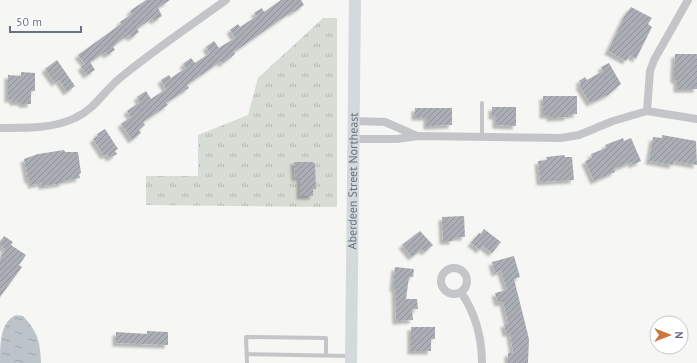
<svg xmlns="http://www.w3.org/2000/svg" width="697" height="363" viewBox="0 0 697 363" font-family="'PT Sans',sans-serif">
<defs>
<pattern id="grass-tufts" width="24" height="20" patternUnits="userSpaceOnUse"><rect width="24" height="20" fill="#d7ddd5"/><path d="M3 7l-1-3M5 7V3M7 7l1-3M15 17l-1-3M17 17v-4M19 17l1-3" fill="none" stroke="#b2b8b2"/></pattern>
<pattern id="water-ripples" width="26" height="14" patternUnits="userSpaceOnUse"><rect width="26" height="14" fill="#bdc4c9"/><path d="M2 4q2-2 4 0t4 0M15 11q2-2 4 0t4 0" fill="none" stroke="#9ea4a9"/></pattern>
<pattern id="building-hatch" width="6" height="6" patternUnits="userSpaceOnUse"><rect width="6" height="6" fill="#abafb5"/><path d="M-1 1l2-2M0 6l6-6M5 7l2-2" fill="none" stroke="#8f9399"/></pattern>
<filter id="shadow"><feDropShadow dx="-3.5" dy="3.5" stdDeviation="1" flood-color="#0004"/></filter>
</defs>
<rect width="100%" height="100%" fill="#f6f6f4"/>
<path fill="url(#grass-tufts)" d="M323,18H337V207L146,205V176H198V135L248,115L258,78Z"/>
<path fill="url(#water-ripples)" d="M16,315L23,316C38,332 40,342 41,363H0C0,344 0,322 16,315Z"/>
<path fill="url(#building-hatch)" filter="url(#shadow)" d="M146,0H170L158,8L162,16L154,21L152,18L137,29L139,32L131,38L129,35L119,41L113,47L115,50L107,55L105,52L90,62L95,70L87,75L81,67L85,64L78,55L121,24L120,22L132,14L130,11Z
M281,0H301L304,5L292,13L291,12L257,36L234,52L235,54L222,64L221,61L187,85L189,88L166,103L168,105L143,122L145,125L139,130L141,133L132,140L121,124L131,117L127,111L140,102L137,97L146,91L151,99L166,89L161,80L169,75L171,78L186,68L183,64L191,58L195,63L210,53L206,47L214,41L219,48L222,46L235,38L230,30L238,24L240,27L257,16L254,13L262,8L264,12Z
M631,7L652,18L648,24L652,27L636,59L630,55L626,61L608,51L625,15Z
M675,54H697V89H677V80H674V71Z
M57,60L75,86L67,92L59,80L55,83L45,69Z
M609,63L621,84L608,95L590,103L579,85L581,84L579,81L585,77L587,80L603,71L601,67Z
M21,72L35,73V91H31V104H22V102H13V99H8V75L21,76Z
M543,96H577V114L568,115V117L550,118V115H543Z
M492,107H516V126L496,125V116H492Z
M415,108H452V125L427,126V117H415Z
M105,129L118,149L115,151L117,154L110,158L107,154L104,156L93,139L98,136L97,134Z
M662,135L696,141L697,165L674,161L673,165L649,161L653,137L662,138Z
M623,138L624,141L631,138L641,161L632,165V162L614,169L615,172L594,181L585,161L592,158L591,154L606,148L605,145Z
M64,150L65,152H78L81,173L79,174L80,178L63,181V183L42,186V183L31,185V180H28L24,159L38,154Z
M564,155L565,157H572L574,180L540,182L538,161L547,160L546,157Z
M294,162H313L315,164L316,189H313V196H300V177L295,178Z
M464,216L465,237H453V241H443L442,217Z
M484,229L501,242L492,253L483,246L480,250L471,243L479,233L481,234Z
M420,231L433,245L425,252L422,249L412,257L402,245Z
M4,236L13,242L11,245L26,255L19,265L22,267L0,297V260L5,249L0,245V242Z
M514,256L520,277L514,279L529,339L528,363H508V353H513L510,333H506L504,324L508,323L503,302L498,303L495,293L507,290L501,271L495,273L492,262Z
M395,267L414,269L413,277H409L406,299H417L418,309H412L413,320L396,321L395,288H393Z
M411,327H435V339H431V351H411Z
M147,331L168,332V345L116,343V332L147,334Z"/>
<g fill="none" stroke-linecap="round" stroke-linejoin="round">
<path stroke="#c3c5c8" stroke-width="4" d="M482,103V137
M247,354L351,356
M247,363L246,337L326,338V355"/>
<path stroke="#c3c5c8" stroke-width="8" d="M647,111L650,71L654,60L688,0
M354,121L385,122L417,136
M0,128C25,128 52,129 75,118C95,109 104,91 120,78C154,50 190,26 226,0
M354,139H397L418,136L561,138L579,135L613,121L647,111L697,119
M441 281a13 13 0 1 1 26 0a13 13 0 1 1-26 0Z
M461,292C475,313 482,338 482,363"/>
<path stroke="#d5d8dc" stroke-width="12" id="s1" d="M351,363L355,0"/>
</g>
<g text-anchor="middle" stroke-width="4" stroke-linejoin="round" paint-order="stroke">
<g font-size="12" fill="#697281" stroke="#fff">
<text dy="4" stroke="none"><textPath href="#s1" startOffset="182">Aberdeen Street Northeast</textPath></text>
</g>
</g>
<g transform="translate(669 335) rotate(90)"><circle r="19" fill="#ffffff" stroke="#c3c7cd"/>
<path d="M0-3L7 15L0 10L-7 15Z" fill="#ce763c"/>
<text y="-6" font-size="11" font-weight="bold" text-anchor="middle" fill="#697281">N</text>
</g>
<path d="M10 26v6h71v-6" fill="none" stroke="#697281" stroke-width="2"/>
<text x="16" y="26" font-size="12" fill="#697281" stroke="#ffffff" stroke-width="3" paint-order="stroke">50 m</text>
</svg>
